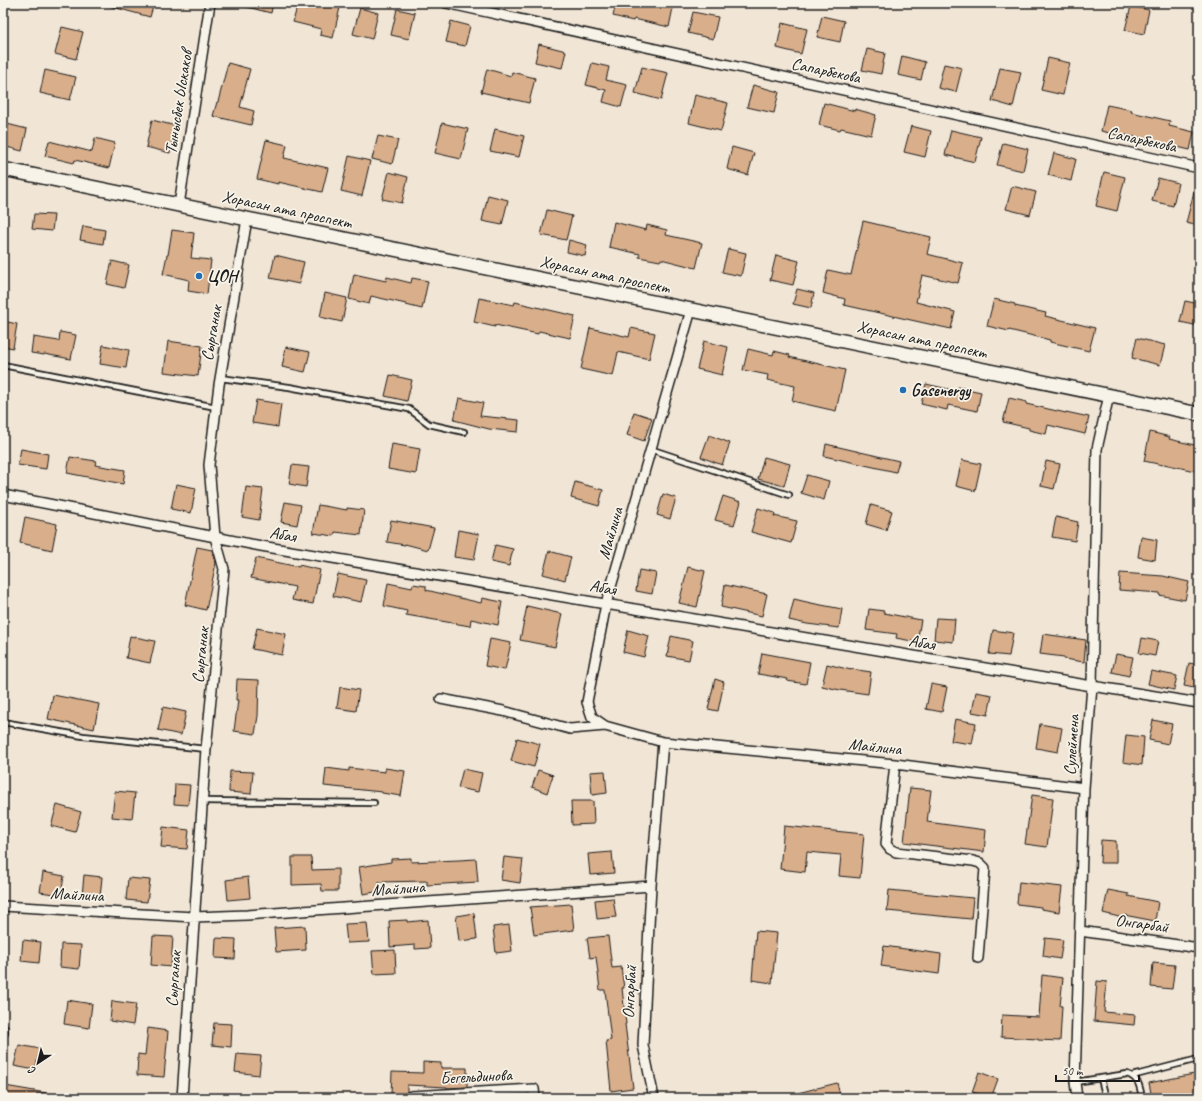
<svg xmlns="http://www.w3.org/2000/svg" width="1202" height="1101" viewBox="0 0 1202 1101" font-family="Caveat,sans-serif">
<rect width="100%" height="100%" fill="#f1e5d5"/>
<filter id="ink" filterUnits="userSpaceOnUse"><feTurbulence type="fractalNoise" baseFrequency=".025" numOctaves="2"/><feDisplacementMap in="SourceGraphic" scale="8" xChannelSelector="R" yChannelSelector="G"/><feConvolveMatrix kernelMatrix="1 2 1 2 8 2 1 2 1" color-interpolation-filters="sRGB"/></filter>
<g filter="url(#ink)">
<path fill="#d9ae8a" stroke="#1c1c1c" d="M109,3H154L150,17L109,6Z
M244,3H273L271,13L243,6Z
M298,3H341L333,38L320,35L321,29L293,22Z
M616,3H674L669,27L634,19L633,21L613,16Z
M1131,6L1149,10L1144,34L1125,30Z
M360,8L378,13L372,39L353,34Z
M397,9L415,13L409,39L391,35Z
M693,12L718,17L713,39L688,33Z
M822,16L844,21L840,42L817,37Z
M451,21L470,26L465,46L446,42Z
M782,23L807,29L801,54L777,48Z
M62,27L83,32L76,59L55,54Z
M539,44L566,51L562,68L535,62Z
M867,49L885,53L881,74L862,70Z
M902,56L925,62L921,80L898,75Z
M1048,58L1070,63L1063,95L1041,90Z
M228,63L250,69L240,107L254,111L251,125L213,116L217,102H218Z
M592,63L609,67L606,80L627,85L621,107L603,102L606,90L586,85Z
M944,64L962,68L956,92L938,88Z
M642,67L668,73L661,100L635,93Z
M1000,68L1021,72L1013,107L992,101Z
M487,69L511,76L512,72L535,78L529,103L481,92Z
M45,70L76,77L70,100L40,93Z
M753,85L779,92L774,113L747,107Z
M695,95L728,103L721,131L689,123Z
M824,103L855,111V109L876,115L871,135L841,128L840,130L819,125Z
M1107,105L1132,110L1131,112L1170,121L1169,126L1194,132L1190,150L1126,135V137L1101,131Z
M152,120L176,126L170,153L146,147Z
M3,123L27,129L22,151L3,146Z
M442,123L468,129L461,159L435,153Z
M911,126L931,131L925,157L904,152Z
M495,129L524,136L519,157L490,151Z
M951,130L981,137L975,162L945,155Z
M378,136L398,140L392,164L372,159Z
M95,138L115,143L109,168L75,160L74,163L45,156L49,141L92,152Z
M266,140L287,145L284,158L328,168L322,192L278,182V184L257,179Z
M1003,143L1028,149L1023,171L997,165Z
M732,147L754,153L748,175L727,169Z
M1054,153L1076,159L1071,181L1048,175Z
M349,156L370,161L362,196L341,191Z
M389,172L408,177L402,203L382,199Z
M1104,172L1125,177L1117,211L1096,206Z
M1158,178L1178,183L1173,206L1152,201Z
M1196,184H1199V226L1186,223Z
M1012,186L1036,192L1030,215L1006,209Z
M488,195L508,200L502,225L482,221Z
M547,210L572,216L566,240L541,235Z
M34,214L54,215L52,231L32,229Z
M863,221L931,237L927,254L963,263L958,283L922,275L916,302L955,312L951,329L844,305L845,299L823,293L828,270L851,275Z
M614,222L646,230L647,225L667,230L666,235L702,243L696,268L661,259L660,261L639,257L640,254L609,247Z
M83,226L105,230L103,244L80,240Z
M172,230L194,233L191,258L211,260L207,294L188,291L189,280L163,274L167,255H168Z
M569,240L587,245L585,256L567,252Z
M728,249L746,253L741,276L722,272Z
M275,255L304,262L299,284L270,278Z
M776,255L799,261L793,285L770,280Z
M112,261L129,265L124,288L107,284Z
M354,274L386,281L387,277L411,283L412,278L428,281L422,309L406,305V304L371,296L369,304L349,299Z
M797,289L814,293L811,308L793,304Z
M325,293L347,298L342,322L320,317Z
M479,298L514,305L515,302L575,316L570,338L539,331L538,334L495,325V327L474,322Z
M994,299L1015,304V306L1046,313L1045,316L1095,328L1089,351L1050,342V340L1009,330V331L987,326Z
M1185,301L1199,304V326L1180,322Z
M3,321L17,324L13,348L3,346Z
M590,328L629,337L631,328L655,333L649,359L618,352L613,376L581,369Z
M60,332L76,335L71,359L44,354V355L31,353L33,337L59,341Z
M1137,338L1165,345L1160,365L1132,358Z
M168,341L202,346L198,376L164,372Z
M704,341L728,347L722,375L697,369Z
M103,345L129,350L126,368L100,364Z
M286,347L310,352L305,372L282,367Z
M748,349L773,355L774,351L790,355L789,357L845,370L836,411L792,401L795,386L767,380L768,375L743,370Z
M390,375L412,380L407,401L385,396Z
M926,384L957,391L958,387L981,392L977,411L948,405L947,410L921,404Z
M459,398L483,403L480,416L519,420L518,432L489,429L454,420Z
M1009,398L1027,402L1026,404L1066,413V412L1089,417L1085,434L1048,425L1046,434L1029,430V428L1003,422Z
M256,400L281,404L278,427L252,423Z
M634,412L652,418L644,441L627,435Z
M1150,432L1170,437L1169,439L1199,446V472L1164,464L1163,465L1144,461Z
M709,435L730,443L722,465L701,457Z
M392,444L420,449L416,474L388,469Z
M826,444L899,461L896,472L824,456Z
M21,449L48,454L46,469L18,465Z
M70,457L96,461L95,465L125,470L123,484L67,473Z
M764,457L790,464L784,486L758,479Z
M962,460L981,464L975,491L956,486Z
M1046,461L1060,464L1054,489L1041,486Z
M292,465L309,467L306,487L289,484Z
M807,475L829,481L824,500L801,493Z
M575,482L603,490L599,506L571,498Z
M176,484L196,488L191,513L171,509Z
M246,487L263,489L259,520L242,517Z
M663,494L676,498L670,519L657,515Z
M723,496L741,502L734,525L715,520Z
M285,502L301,505L297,525L281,522Z
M318,505L347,510V508L364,510L361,535L335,532L334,536L313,533Z
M871,505L892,511L886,530L866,524Z
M758,508L775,513L774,516L797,521L791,543L751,532Z
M25,517L57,524L52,550L20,543Z
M1056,517L1078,522L1075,541L1052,537Z
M391,520L434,528L428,550L405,544V545L387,542Z
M458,530L479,534L474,560L454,557Z
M1141,537L1157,540L1155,560L1138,557Z
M495,545L513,549L509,566L491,562Z
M197,547L212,550L216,563L206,610L185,605Z
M549,551L571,557L565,580L543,574Z
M256,558L299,567V565L320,570L313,604L292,600L295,587L251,578Z
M688,567L705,571L697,607L679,603Z
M639,570L656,573L652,594L636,591Z
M1120,573L1163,576L1189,582L1185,600L1159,595L1160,593L1119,590Z
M338,574L366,580L361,602L333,596Z
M388,583L412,588L413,584L426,586V590L481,603L482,598L502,602L498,625L471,619L470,626L406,615L407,611L384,606Z
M725,585L767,594L762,616L721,607Z
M794,599L811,603L842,609L839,628L807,624L789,620Z
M527,606L562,614L555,647L520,640Z
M869,609L884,611V613L921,620L917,642L896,638L897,634L866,630Z
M936,618L955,619L953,642L934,640Z
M257,628L286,634L282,655L252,649Z
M628,630L649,636L644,657L623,652Z
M993,630L1013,633L1009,656L989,654Z
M1043,634L1086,640L1084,662L1064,659V657L1040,654Z
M130,636L155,641L150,663L126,658Z
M671,636L693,641L689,660L667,656Z
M1142,638L1158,641L1155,656L1139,653Z
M490,639L511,643L505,670L485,666Z
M762,653L810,662L806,684L787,681L788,679L758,674Z
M1116,654L1133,657L1129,676L1112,672Z
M1189,663L1199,665V689L1184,686Z
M827,664L851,670V669L871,672L868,694L840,690L822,686Z
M1151,671L1177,676L1174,690L1148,684Z
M237,679L259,680L258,716L255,734L234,731L238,700H236Z
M715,679L724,682L718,711L708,709Z
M931,684L947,687L942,712L926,709Z
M340,687L359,690L356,711L337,708Z
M976,692L992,695L988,715L972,712Z
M53,695L99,704L94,729L48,719Z
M163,707L186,712L181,735L158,730Z
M955,719L976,723L972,744L951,741Z
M1153,720L1172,724L1168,744L1149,740Z
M1040,724L1062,728L1058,752L1036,748Z
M1126,735L1144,737L1142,765L1123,762Z
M517,738L540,744L534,767L511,761Z
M326,768L349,771V768L385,772V768L405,771L401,796L382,793V792L324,786Z
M463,769L482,773L478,792L458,788Z
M538,770L553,775L547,793L532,787Z
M230,771L253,772L251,794L229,792Z
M605,771L607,793L592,795L590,772Z
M175,784L190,785L188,805L174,804Z
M910,788L931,790L927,822L986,830L984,852L904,842Z
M115,791L135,793L132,819L112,817Z
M1032,795L1053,798L1047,847L1025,844Z
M571,801H593L594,824L572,825Z
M57,805L81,812L75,832L51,826Z
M784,826L864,834L860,878L839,876L841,855L807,852L805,872L780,869Z
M163,827L189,830L187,849L161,847Z
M1101,840L1116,841V863H1100Z
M612,852L614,873L590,875L588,854Z
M292,857H311L312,870L338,869V891H322L321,884L292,885Z
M504,857L523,859L520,883L501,880Z
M411,858V862L459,860L476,859L478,882L427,885V881L379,882L381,891L363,894L359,867L391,862V859Z
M43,872L64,876L61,895L40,892Z
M84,875L102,877L100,898L82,896Z
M248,877L250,898L228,900L226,880Z
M128,878L150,880L147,902L126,900Z
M1019,882L1062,887L1059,912L1041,909V907L1017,904Z
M889,890L973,898L971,919L887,911Z
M1108,890L1129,894L1128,896L1158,902L1155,921L1124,915L1123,918L1103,913Z
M613,898L616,917L597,919L595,900Z
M571,904L574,930L534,935L530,907Z
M474,913L477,939L459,941L456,916Z
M407,920V922L428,920L430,948L415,949V945L390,947L389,921Z
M367,923L369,942L347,943L345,924Z
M509,925L512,951L496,953L493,927Z
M305,926L306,950L276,952L274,928Z
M756,931L777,933L772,983L752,980Z
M153,936L173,937L171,967L151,965Z
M608,936L612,968L621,967L624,988H622L626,1024H625L633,1088L611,1091L606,1041L611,1040L605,990H600L596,957L590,958L587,938Z
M216,938L236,939L235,959L215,958Z
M1045,938L1063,940L1060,959L1043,956Z
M23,940L41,942L39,963L21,961Z
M61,944L81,945L79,969L60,967Z
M884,946L941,954L939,974L881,966Z
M395,950L396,973L374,974L372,951Z
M1153,963L1175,965L1172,989L1151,987Z
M1042,975L1063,978L1060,1006H1062L1060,1041L1038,1040V1039L1001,1037L1002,1015L1039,1017Z
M1097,981L1107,982L1104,1012L1135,1015L1134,1025L1094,1021Z
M67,1000L92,1004L89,1028L64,1024Z
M112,1001L136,1004L133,1025L110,1021Z
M214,1023L232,1024L231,1047L212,1045Z
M148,1028L168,1031L164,1077L137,1075L138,1054L145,1055Z
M19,1045L40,1049L35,1070L14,1066Z
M237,1054L261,1056L259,1075L235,1072Z
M423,1062L441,1063V1068H467V1087L447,1088V1087L407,1085V1092L405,1095L391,1094L392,1072L423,1073Z
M979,1072L998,1079L991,1098L972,1092Z
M1199,1073V1098H1152L1149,1083Z
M837,1083L841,1098H790V1095Z
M5,1086L46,1093V1098H3Z"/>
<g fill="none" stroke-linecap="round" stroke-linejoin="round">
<defs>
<path id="service" d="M3,365L216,407
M220,378L289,387L409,409L429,424L464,432
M650,449L789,495
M3,722L83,736L206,749
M202,801L374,803
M1132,1076L1198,1059
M1101,1079L1106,1098
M1075,1082L1127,1074C1139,1078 1140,1087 1142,1098"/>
<path id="minor" d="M446,3L1199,168
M179,205L210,3
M691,310L606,604L587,702L592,717L605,726L663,742L895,764L1084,788
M3,495L261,546L1092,686L1199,703
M441,699L503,711L570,729L605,726
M895,764L886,844L890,849L896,852L973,861L980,863L985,868L978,958
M3,906L194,917L247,915L651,886
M1080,931L1199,948
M3,1029V1033
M411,1096L534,1089L535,1098
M182,1098L206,749L224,569L215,537L209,465L219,385L247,219
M654,1098L643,1045L651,886L663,742
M1077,1098L1075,1082L1084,788L1092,686L1097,449L1109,395"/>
<path id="secondary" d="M3,169L1199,414"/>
</defs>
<use href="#service" stroke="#1c1c1c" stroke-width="8"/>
<use href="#minor" stroke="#1c1c1c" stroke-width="12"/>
<use href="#secondary" stroke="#1c1c1c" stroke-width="16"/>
<use href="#service" stroke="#f7f3e8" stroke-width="4.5"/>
<use href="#minor" stroke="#f7f3e8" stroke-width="9"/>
<use href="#secondary" stroke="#f7f3e8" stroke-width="13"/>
</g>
</g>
<g fill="#1f6fb2" stroke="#f7f3e8" stroke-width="1.5">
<circle cx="199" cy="276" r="4"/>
<circle cx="903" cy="390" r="4"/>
</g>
<g text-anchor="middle" stroke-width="3.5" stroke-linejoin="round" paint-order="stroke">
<g font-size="17" fill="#1c1c1c" stroke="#f7f3e8">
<text transform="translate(826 70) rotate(12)" y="6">Сапарбекова</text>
<text transform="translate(178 102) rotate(-81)" y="6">Тынысбек Ыскаков</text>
<text transform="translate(1142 139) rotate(12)" y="6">Сапарбекова</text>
<text transform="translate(287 209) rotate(12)" y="6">Хорасан ата проспект</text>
<text transform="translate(605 274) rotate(12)" y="6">Хорасан ата проспект</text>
<text transform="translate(211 333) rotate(-80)" y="6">Сырганак</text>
<text transform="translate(922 339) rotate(12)" y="6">Хорасан ата проспект</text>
<text transform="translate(610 533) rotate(-74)" y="6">Майлина</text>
<text transform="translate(283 534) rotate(10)" y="6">Абая</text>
<text transform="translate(603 587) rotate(10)" y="6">Абая</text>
<text transform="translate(922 642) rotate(10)" y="6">Абая</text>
<text transform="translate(200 655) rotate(-84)" y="6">Сырганак</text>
<text transform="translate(1071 745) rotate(-86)" y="6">Сулеймена</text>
<text transform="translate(875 746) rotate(6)" y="6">Майлина</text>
<text transform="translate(398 888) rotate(-4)" y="6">Майлина</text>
<text transform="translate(77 894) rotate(3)" y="6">Майлина</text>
<text transform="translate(1142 923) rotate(8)" y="6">Онгарбай</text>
<text transform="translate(173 979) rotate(-86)" y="6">Сырганак</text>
<text transform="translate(629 992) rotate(-87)" y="6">Онгарбай</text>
<text transform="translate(476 1076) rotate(-3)" y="6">Бегельдинова</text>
</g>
<g font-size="17" font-weight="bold" fill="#1c1c1c" stroke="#f7f3e8" text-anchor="start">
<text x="207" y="282">ЦОН</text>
<text x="911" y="396">Gasenergy</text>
</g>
</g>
<rect width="1202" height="1101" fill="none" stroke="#f7f3e8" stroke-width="16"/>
<rect x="8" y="8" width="1186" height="1085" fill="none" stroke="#1c1c1c" stroke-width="1.5" filter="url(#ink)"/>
<g transform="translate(38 1063) rotate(215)" stroke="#f7f3e8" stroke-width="3" paint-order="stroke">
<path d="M0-3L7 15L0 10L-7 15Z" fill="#1c1c1c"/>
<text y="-6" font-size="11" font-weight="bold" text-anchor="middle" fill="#1c1c1c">С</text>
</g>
<path d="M1056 1075v6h83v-6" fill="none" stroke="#1c1c1c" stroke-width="2"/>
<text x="1062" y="1075" font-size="12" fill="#1c1c1c" stroke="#f7f3e8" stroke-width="3" paint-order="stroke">50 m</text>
</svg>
